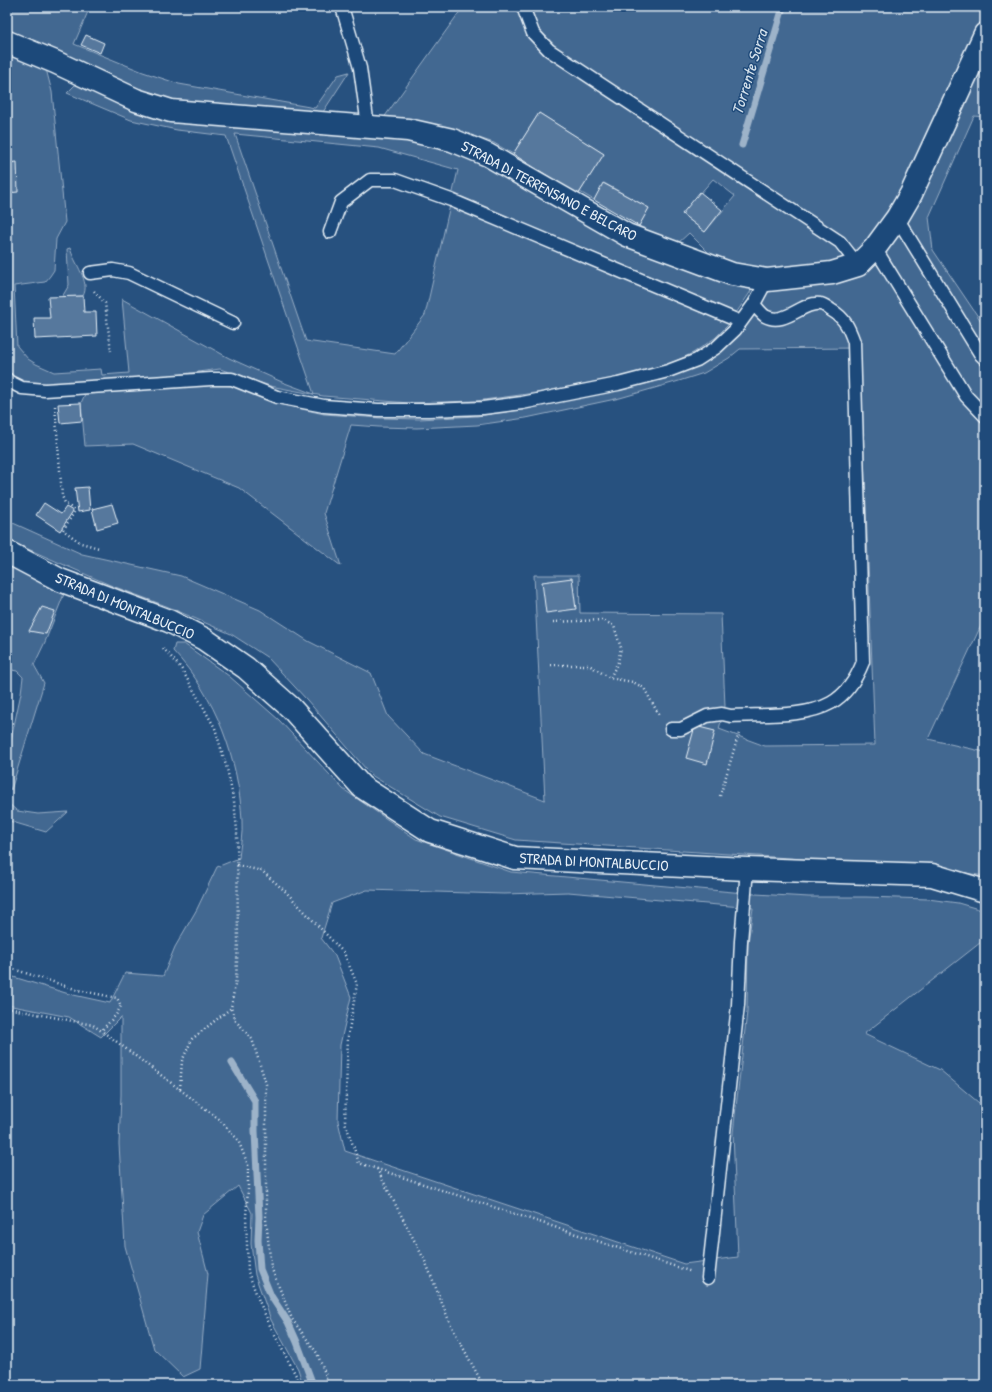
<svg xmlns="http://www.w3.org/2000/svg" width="992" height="1392" viewBox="0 0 992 1392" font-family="'Patrick Hand',sans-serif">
<rect width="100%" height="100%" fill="#27517f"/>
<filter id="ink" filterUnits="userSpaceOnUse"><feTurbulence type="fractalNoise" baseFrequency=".025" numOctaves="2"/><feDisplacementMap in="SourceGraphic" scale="8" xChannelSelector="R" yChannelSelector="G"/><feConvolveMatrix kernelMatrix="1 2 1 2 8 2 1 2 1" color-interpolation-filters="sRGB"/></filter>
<g filter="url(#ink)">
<path fill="#436891" stroke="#96acc4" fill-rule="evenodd" d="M7,7H90L74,44L143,72L179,84L315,108L338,75L349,72L323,112L313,116L172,106L7,33Z
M463,7H985V117L974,116L929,217L933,250L985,327V617L928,739L985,752V876L925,867L516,840L440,817L371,775L307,700L268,658L231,634L166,606L110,585L12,542L7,539V518L13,523L82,554L181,576L260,610L308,641L371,673L388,716L424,754L545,800L534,575H579L580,613L721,614L725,706L719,729L765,746L875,745L860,348L740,349L729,358L704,373L679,381L620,398L526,418L477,425L417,428L379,427L351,425L324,513L341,566L239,488L133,444L85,446L81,403L85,394L216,385L235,386L275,403L324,414L380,418L419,419L477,416L524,409L619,390L672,374L699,364L723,350L740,334L767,291L850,278L872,267L861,253L832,263L797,267L766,269L739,266L716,260L689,233L677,244L639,226L649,208L604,183L594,200L580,192L604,154L539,113L513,154L494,143L461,132L410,122L383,119ZM713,179L735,196L705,232L682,214Z
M7,52L46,69L52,92L65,222L56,239L54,270L50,276L45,282L14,286L17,346L28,359L36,364L54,372L101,369L102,375L129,373L122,299L229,358L282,382L314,394L226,136L177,130L131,120L67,93L76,84L132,111L175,120L408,141L454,150L749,287L751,291L728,325L715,338L693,353L665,366L620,377L542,392L476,401L409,403L323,396L270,386L220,369L154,378L46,386L7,384ZM235,134L379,148L458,170L425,315L395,354L306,341Z
M70,248C74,263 91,282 83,296L62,297L69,285L67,249Z
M7,565L64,594L45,642L34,665L44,683L11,790L7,782V758L21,693L23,677L17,671L7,669Z
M175,644H184L229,676L279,720L343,789L416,839L511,872L755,894L809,897H866L928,899L958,903L985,911V939L864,1034L940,1070L985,1108V1385H303L298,1369L271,1320L255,1275L251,1244L252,1213L238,1186L203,1215L197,1232L208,1274L200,1369L183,1377L154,1349L125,1246L119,1144L121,1095V1017L101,1037L69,1017L7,1005V975L69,994L110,1003L125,973L163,976L175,947L197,909L217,867L239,858C240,846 243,834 242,821C239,760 216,696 173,651ZM367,890L504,894L568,892L753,908L748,943L747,1012L733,1133L738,1257L684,1264L345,1151L338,1121L340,1045L351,997L335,956L321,938L332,903Z
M7,802L17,811L38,814L68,812L46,832L9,821L7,822Z"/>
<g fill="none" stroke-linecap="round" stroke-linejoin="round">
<path stroke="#9db3c9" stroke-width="7" d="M742,145L783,7
M232,1063L255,1101V1131L259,1217L258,1240L260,1269L271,1296L288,1322L297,1342L313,1385"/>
</g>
<path fill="#57789d" stroke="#e8f1f8" d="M86,35L104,43L100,53L81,45Z
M539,113L604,154L578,195L513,154Z
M17,162L18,192L7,193V163Z
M603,183L649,208L639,226L594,200Z
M700,192L722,210L705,232L682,214Z
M83,296L84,312H96L97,336L35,339L34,318H50L48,297Z
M81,403L82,421L60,423L58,404Z
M88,487L90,510L78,512L75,488Z
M44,503L61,514L66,507L73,511L60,531L36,515Z
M112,504L118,523L97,529L92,509Z
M572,578L576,609L546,613L542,582Z
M42,607L55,611L46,634L29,631Z
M695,726L715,731L707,764L686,758Z"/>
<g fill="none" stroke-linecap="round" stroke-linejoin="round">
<defs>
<path id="lane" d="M342,7L360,68L368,126
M523,7L533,33L549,50L840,242L858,265
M897,218L981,355L985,359
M330,232L341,202L370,180H395L451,200L741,322
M875,248L966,396L985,416
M90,273L113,270L129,273L233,323
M7,379L8,381L22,388L45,390L211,379H232L277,397L324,406L378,410H429L483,408L522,403L618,384L668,371L697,360L717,347L735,330L754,304L767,280
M671,729H681L707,716L722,714L731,716C762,714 804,718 831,703C847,694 857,677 863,662L854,342C849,328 845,318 831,310C828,308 824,304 820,304C803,301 785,327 765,316C761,313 757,308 754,304
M708,1278L738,1005L741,941L747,869"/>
<path id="secondary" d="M7,42L55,62L136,100L171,111L408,130L452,140L488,155L627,235L732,274L767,280L832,273L858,265L875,248L897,218L911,194L985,34
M7,552L60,580L169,621L204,639L246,668L291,708L362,787L430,831L515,858L747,869L932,875L985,891"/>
</defs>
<use href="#lane" stroke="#e8f1f8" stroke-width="15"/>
<use href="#secondary" stroke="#e8f1f8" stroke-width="25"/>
<path stroke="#e8f1f8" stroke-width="2.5" stroke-dasharray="1 3" stroke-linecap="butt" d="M94,291L105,303L111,351
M55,406L62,496L65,503L75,511L63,530L81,543L99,548
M553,622L603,620L614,626L621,648L618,662L610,678
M163,648L181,668L215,728L227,769L234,801L237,830L238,943L236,979L231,1008L236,1021L252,1039L266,1084V1219L271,1267L292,1319L317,1353L326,1376V1385
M551,665H589L610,678L633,682L644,688L659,715
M720,796L739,733
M237,865L262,871L285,891L344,953L357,984L348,1036L345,1122L359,1163L692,1272
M7,967L78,990L117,998L121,1006L116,1015L101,1031
M7,1008L93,1025L113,1039L219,1119L238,1140L248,1165V1189L246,1216L248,1272L259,1301L272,1330L301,1385
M180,1089L182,1061L192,1039L231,1008
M377,1169L426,1263L450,1323L483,1385"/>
<use href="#lane" stroke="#1f4a7a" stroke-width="12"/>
<use href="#secondary" stroke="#1f4a7a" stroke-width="22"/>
</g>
</g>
<g text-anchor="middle" stroke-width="3" stroke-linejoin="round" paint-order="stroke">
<g font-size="15" fill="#e8f1f8" stroke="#1f4a7a">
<text transform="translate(549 191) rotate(28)" y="5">STRADA DI TERRENSANO E BELCARO</text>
<text transform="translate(125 606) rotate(23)" y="5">STRADA DI MONTALBUCCIO</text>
<text transform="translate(594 862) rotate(3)" y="5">STRADA DI MONTALBUCCIO</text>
</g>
<g font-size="16" font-style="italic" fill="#d5e2ec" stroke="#1f4a7a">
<text transform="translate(749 72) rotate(-73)" y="6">Torrente Sorra</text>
</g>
</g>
<rect width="992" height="1392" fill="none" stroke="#1f4a7a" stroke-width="24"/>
<rect x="12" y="12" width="968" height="1368" fill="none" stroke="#e8f1f8" stroke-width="1.5" filter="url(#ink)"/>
</svg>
